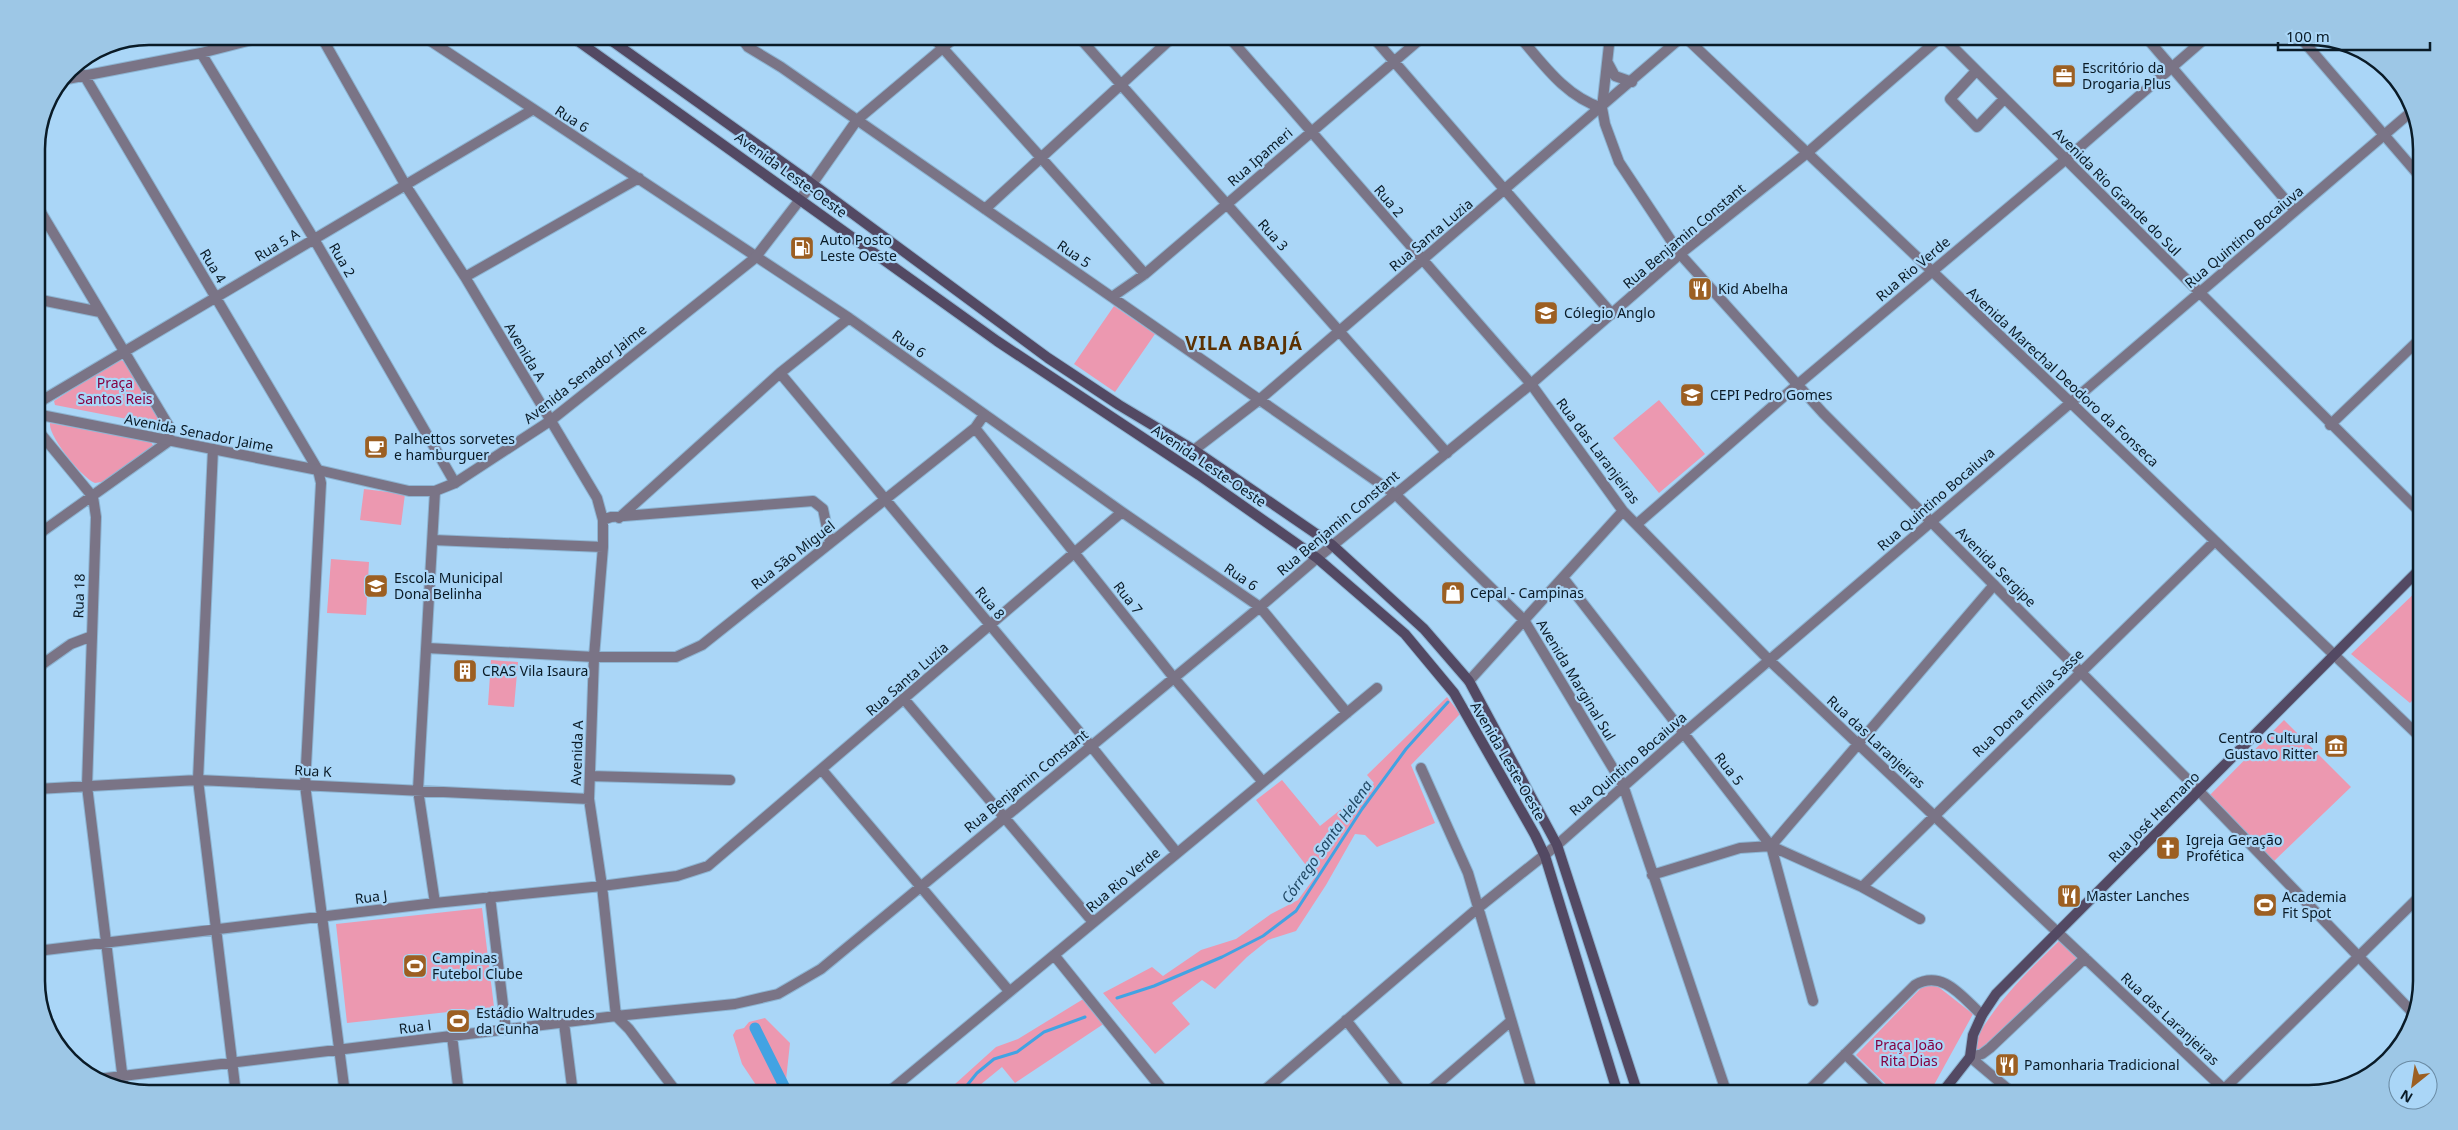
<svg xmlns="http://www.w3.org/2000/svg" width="2458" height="1130" viewBox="0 0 2458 1130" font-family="'Noto Sans',sans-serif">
<rect width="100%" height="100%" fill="#aad6f7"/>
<path fill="#ec98b0" d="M1114,306L1155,334L1115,392L1074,364Z
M118,359L126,362L161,421L158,425L55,405L54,401Z
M1659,400L1705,454L1659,493L1613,438Z
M50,423L151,442L154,447L107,481L95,483C82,478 48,436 50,423Z
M364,489L405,494L401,525L360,520Z
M331,559L369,562L366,615L327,613Z
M2422,586V690L2410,703L2351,654Z
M491,660L518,662L514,707L488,705Z
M1447,697L1460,714L1411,765L1435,823L1377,847L1365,835L1355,834L1326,885L1296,931L1268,940L1247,957L1215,989L1202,980L1172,1003L1190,1024L1155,1054L1103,993L1152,967L1163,976L1201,950L1236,939L1271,914L1298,900L1315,877L1256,800L1282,780L1320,826L1374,783L1367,775Z
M2284,720L2351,787L2272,863L2208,797Z
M482,908L494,1007L347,1023L336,924Z
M2061,939L2081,957L1978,1053L1971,1047C1997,1001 2024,975 2061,939Z
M1925,984L1936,985L1973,1014L1929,1094H1896L1856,1055Z
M1085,998L1105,1023L1015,1083L1002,1067L969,1094H944L996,1047L1018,1039Z
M765,1018L790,1043L786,1080L797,1094H762L742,1064L733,1035L736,1030L744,1028L749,1022Z"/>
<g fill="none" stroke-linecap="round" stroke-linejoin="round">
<path stroke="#42a3e3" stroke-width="3" d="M1117,998L1154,986L1222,957L1263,936L1296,911L1362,809L1406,749L1448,702
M960,1094L977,1073L994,1059L1017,1052L1044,1032L1085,1017"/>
<path stroke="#42a3e3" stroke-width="11" d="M755,1028L788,1094"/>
<defs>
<path id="minor" d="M321,36L406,186L465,277L597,498L603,520V547L594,657L589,799L602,886L616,1016L629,1029L678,1094
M423,36L849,318L1122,512L1260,607L1347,713
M740,36L748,47L781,67L1395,494L1524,620L1623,785L1727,1094
M932,36L1145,274
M1078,36L1447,453
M1228,36L1531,384L1623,511L1769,660L2229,1094
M1372,36L1612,314
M1519,36C1543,64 1565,96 1602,108
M1684,36L2070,402L2422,739
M1942,36L2422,514
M2145,36L2295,211
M201,53L314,239L455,483
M1976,71L1950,99L1977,127L2004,99
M84,75L318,470L321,483L305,785L345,1094
M62,80L201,53L267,36
M36,204L170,428L169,441L36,536
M985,209L1174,36
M465,277L639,178
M1112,297L1145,274L1424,36
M36,299L100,312
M780,373L1091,746L1177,853
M36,404L532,110
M2330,425L2422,337
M36,428L93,497L96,517L87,786L124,1089
M975,428L1174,678L1263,782
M213,449L198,780L236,1094
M1194,450L1259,400L1683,36
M435,491L418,790L435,903
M619,518L780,373L849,318
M603,520L611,517L813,501L823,509L830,543
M1637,524L1797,385
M433,540L603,547
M1564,579L1771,846L1862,887L1920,919
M427,648L594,657H676L702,645L975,428L984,415
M37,668L71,644L92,636
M1469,681L1623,511
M904,699L1093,922
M1421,768L1468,873L1533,1094
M822,770L1009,991
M590,776L730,780
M37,789L198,780L589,799
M1771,846L1994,585
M1771,846L1813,1001
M1652,875L1740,848L1771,846
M1862,887L2215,541
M490,897L506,1030
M37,951L435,903L602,886L677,876L708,866L1122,512
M1054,955L1166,1094
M1346,1020L1404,1094
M564,1023L573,1094
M452,1036L459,1094
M1845,1054L1886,1094
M1970,1057L1982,1054L1990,1048L2085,958
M1970,1057L2014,1094
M98,1079L616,1016L735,1004L778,994L821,969L1260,607L1317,558
M886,1094L1377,688
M1260,1094L1478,908L1557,845L1684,733L2411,112
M1426,1094L1511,1021
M1805,1094L1915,985C1943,969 1962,997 1982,1015
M2219,1094L2422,894"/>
<path id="tertiary" d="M1610,36L1602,108L1605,124L1619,162L1680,254L1823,413L2199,791L2415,1015
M2299,36L2422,179
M1608,63L1615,76L1632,82
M1797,385L2065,160L2208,36
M36,414L318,470L409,491H435L455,483L550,421L755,258L812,184L857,120L957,36
M1317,558L1531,384L1680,254L1807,153L1942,36"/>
<path id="secondary" d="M571,36L997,341L1199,475L1317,558L1405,634L1454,693L1535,835L1545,856L1618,1094
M605,36L807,180L1048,358L1119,405L1194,450L1331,544L1424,629L1469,681L1557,845L1638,1094
M1941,1094L1970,1057L1973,1035L1982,1015L1996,994L2422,567"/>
</defs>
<use href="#minor" stroke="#8db4d2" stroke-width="12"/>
<use href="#tertiary" stroke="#8db4d2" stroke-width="12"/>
<use href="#secondary" stroke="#8db4d2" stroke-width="12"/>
<use href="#minor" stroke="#7a7486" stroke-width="10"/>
<use href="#tertiary" stroke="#7a7486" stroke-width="10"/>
<use href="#secondary" stroke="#534963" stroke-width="10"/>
</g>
<defs>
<symbol id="office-square" viewBox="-11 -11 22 22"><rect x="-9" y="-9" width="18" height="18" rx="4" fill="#9c5f22" stroke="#aad6f7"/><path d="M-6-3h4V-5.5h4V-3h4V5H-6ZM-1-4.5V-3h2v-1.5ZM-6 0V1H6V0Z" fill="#fff"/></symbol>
<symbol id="fuel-square" viewBox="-11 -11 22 22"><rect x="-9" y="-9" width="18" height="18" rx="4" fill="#9c5f22" stroke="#aad6f7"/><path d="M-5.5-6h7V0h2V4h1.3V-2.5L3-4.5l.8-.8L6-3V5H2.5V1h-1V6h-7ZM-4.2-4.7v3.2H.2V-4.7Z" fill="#fff"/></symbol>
<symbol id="restaurant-square" viewBox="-11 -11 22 22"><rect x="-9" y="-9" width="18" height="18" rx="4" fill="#9c5f22" stroke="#aad6f7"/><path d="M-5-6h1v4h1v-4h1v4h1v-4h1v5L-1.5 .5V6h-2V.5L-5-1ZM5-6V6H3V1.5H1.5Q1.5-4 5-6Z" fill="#fff"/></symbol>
<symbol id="school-square" viewBox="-11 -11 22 22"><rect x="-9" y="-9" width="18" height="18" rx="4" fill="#9c5f22" stroke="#aad6f7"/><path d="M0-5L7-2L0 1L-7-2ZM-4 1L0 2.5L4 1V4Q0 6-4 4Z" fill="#fff"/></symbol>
<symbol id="cafe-square" viewBox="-11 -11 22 22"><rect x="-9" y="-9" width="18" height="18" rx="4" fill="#9c5f22" stroke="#aad6f7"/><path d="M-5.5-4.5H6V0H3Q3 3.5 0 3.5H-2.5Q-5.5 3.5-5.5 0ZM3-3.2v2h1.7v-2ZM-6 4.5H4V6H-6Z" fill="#fff"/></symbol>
<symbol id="shop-square" viewBox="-11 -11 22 22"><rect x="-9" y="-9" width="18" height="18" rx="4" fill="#9c5f22" stroke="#aad6f7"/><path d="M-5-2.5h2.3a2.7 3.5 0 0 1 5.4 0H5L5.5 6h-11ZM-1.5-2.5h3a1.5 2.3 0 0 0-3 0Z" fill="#fff"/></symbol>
<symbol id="building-square" viewBox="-11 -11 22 22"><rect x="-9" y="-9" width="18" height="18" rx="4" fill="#9c5f22" stroke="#aad6f7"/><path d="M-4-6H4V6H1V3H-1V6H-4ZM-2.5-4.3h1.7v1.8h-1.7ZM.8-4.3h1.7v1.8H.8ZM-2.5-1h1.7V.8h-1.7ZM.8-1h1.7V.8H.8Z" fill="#fff"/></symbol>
<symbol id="museum-square" viewBox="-11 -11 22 22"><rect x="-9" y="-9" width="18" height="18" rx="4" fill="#9c5f22" stroke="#aad6f7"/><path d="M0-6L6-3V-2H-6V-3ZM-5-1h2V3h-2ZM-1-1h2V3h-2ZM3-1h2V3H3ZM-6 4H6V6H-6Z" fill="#fff"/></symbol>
<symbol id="church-square" viewBox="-11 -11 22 22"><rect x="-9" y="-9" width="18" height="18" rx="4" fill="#9c5f22" stroke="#aad6f7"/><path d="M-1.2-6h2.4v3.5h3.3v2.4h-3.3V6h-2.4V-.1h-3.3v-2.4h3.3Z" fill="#fff"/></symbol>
<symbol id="stadium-square" viewBox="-11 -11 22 22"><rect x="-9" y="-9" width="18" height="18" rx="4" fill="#9c5f22" stroke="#aad6f7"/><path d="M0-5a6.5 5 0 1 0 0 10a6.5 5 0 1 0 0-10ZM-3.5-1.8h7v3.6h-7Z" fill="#fff"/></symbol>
</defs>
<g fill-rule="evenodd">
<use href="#office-square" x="2050" y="62" width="28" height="28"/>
<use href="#fuel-square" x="788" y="234" width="28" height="28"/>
<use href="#restaurant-square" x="1686" y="275" width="28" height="28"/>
<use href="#school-square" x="1532" y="299" width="28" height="28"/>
<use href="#school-square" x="1678" y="381" width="28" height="28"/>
<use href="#cafe-square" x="362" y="433" width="28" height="28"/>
<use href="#school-square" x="362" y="572" width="28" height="28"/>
<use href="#shop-square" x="1439" y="579" width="28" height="28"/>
<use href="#building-square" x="451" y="657" width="28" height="28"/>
<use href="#museum-square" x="2322" y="732" width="28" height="28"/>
<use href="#church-square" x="2154" y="834" width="28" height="28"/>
<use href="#restaurant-square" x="2055" y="882" width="28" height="28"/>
<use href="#stadium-square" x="2251" y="891" width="28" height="28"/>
<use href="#stadium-square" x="401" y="952" width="28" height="28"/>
<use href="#stadium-square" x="444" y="1007" width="28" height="28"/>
<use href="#restaurant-square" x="1993" y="1051" width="28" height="28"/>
</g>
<g text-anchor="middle" stroke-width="4.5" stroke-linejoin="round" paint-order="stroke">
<g font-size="14" fill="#0a1b27" stroke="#aad6f7" text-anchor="start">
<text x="2082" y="73">Escritório da<tspan x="2082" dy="16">Drogaria Plus</tspan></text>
<text x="820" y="245">Auto Posto<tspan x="820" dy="16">Leste Oeste</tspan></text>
<text x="1718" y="294">Kid Abelha</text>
<text x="1564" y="318">Cólegio Anglo</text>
<text x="1710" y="400">CEPI Pedro Gomes</text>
<text x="394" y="444">Palhettos sorvetes<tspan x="394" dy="16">e hamburguer</tspan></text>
<text x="394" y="583">Escola Municipal<tspan x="394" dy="16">Dona Belinha</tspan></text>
<text x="1470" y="598">Cepal - Campinas</text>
<text x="482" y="676">CRAS Vila Isaura</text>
<text x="2318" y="743" text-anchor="end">Centro Cultural<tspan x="2318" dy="16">Gustavo Ritter</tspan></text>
<text x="2186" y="845">Igreja Geração<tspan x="2186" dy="16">Profética</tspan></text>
<text x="2086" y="901">Master Lanches</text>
<text x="2282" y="902">Academia<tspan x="2282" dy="16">Fit Spot</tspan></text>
<text x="432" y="963">Campinas<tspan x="432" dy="16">Futebol Clube</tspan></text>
<text x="476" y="1018">Estádio Waltrudes<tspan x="476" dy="16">da Cunha</tspan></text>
<text x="2024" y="1070">Pamonharia Tradicional</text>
</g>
<g font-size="14" fill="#0a1b27" stroke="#aad6f7">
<text transform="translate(572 119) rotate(33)" y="5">Rua 6</text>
<text transform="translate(1260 157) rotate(-41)" y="5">Rua Ipameri</text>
<text transform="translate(791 175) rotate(36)" y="5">Avenida Leste-Oeste</text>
<text transform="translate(2117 192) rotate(45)" y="5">Avenida Rio Grande do Sul</text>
<text transform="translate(1389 201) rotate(49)" y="5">Rua 2</text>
<text transform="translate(1273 235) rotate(48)" y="5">Rua 3</text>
<text transform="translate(1431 235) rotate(-40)" y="5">Rua Santa Luzia</text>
<text transform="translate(1684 236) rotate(-40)" y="5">Rua Benjamin Constant</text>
<text transform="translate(2244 237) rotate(-40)" y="5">Rua Quintino Bocaiuva</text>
<text transform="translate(277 245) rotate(-31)" y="5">Rua 5 A</text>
<text transform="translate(1074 254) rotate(34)" y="5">Rua 5</text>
<text transform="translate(342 260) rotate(60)" y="5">Rua 2</text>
<text transform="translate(213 266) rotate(59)" y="5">Rua 4</text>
<text transform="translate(1913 269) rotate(-40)" y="5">Rua Rio Verde</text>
<text transform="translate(909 344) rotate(35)" y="5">Rua 6</text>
<text transform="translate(525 352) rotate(59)" y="5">Avenida A</text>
<text transform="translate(585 374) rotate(-38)" y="5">Avenida Senador Jaime</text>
<text transform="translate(2063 377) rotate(43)" y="5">Avenida Marechal Deodoro da Fonseca</text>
<text transform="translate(199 433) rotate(11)" y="5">Avenida Senador Jaime</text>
<text transform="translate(1598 451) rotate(53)" y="5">Rua das Laranjeiras</text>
<text transform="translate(1209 466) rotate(34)" y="5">Avenida Leste-Oeste</text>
<text transform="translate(1936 499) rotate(-41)" y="5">Rua Quintino Bocaiuva</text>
<text transform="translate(1338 523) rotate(-40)" y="5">Rua Benjamin Constant</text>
<text transform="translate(793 555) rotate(-38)" y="5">Rua São Miguel</text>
<text transform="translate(1996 567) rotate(45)" y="5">Avenida Sergipe</text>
<text transform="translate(1241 577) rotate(34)" y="5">Rua 6</text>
<text transform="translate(79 596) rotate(-88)" y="5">Rua 18</text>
<text transform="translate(1128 598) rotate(52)" y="5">Rua 7</text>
<text transform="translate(990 603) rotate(50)" y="5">Rua 8</text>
<text transform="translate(907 679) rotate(-41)" y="5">Rua Santa Luzia</text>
<text transform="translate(1576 680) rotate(59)" y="5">Avenida Marginal Sul</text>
<text transform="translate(2028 703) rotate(-44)" y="5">Rua Dona Emília Sasse</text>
<text transform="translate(1876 742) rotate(43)" y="5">Rua das Laranjeiras</text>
<text transform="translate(577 753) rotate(-88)" y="5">Avenida A</text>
<text transform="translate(1508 761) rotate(60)" y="5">Avenida Leste-Oeste</text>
<text transform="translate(1628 764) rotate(-41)" y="5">Rua Quintino Bocaiuva</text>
<text transform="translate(1729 769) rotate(52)" y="5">Rua 5</text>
<text transform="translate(313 771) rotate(3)" y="5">Rua K</text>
<text transform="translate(1026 781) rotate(-39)" y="5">Rua Benjamin Constant</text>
<text transform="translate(2154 817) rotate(-45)" y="5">Rua José Hermano</text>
<text transform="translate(1123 880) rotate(-40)" y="5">Rua Rio Verde</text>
<text transform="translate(371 897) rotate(-7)" y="5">Rua J</text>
<text transform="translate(2170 1019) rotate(43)" y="5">Rua das Laranjeiras</text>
<text transform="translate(415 1027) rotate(-7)" y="5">Rua l</text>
</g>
<g font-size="14" fill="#860342" stroke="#aad6f7">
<text x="115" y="388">Praça<tspan x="115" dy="16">Santos Reis</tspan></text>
<text x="1909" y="1050">Praça João<tspan x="1909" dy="16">Rita Dias</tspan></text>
</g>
<g font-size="15" font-style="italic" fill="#234a66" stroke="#aad6f7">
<text transform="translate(1327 842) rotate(-55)" y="5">Córrego Santa Helena</text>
</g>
<g font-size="19" font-weight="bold" letter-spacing="1" fill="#5b3204" stroke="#aad6f7">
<text x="1244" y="350">VILA ABAJÁ</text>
</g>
</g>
<path d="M0 0H2458V1130H0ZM149 45H2309A104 104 0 0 1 2413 149V981A104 104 0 0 1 2309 1085H149A104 104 0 0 1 45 981V149A104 104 0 0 1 149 45Z" fill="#9dc7e6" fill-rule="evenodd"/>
<path fill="none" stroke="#0a1b27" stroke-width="2.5" d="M149 45H2309A104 104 0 0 1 2413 149V981A104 104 0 0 1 2309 1085H149A104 104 0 0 1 45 981V149A104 104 0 0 1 149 45Z"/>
<g transform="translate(2413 1085) rotate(210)"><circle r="24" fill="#aad6f7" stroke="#6a8ba4"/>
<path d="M0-4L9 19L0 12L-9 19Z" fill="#9c5f22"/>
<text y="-8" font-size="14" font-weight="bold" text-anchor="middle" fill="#0a1b27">N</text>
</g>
<path d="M2278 42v8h152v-8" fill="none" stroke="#0a1b27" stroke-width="2.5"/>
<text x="2286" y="42" font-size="15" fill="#0a1b27" stroke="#aad6f7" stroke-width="4" paint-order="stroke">100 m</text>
</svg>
